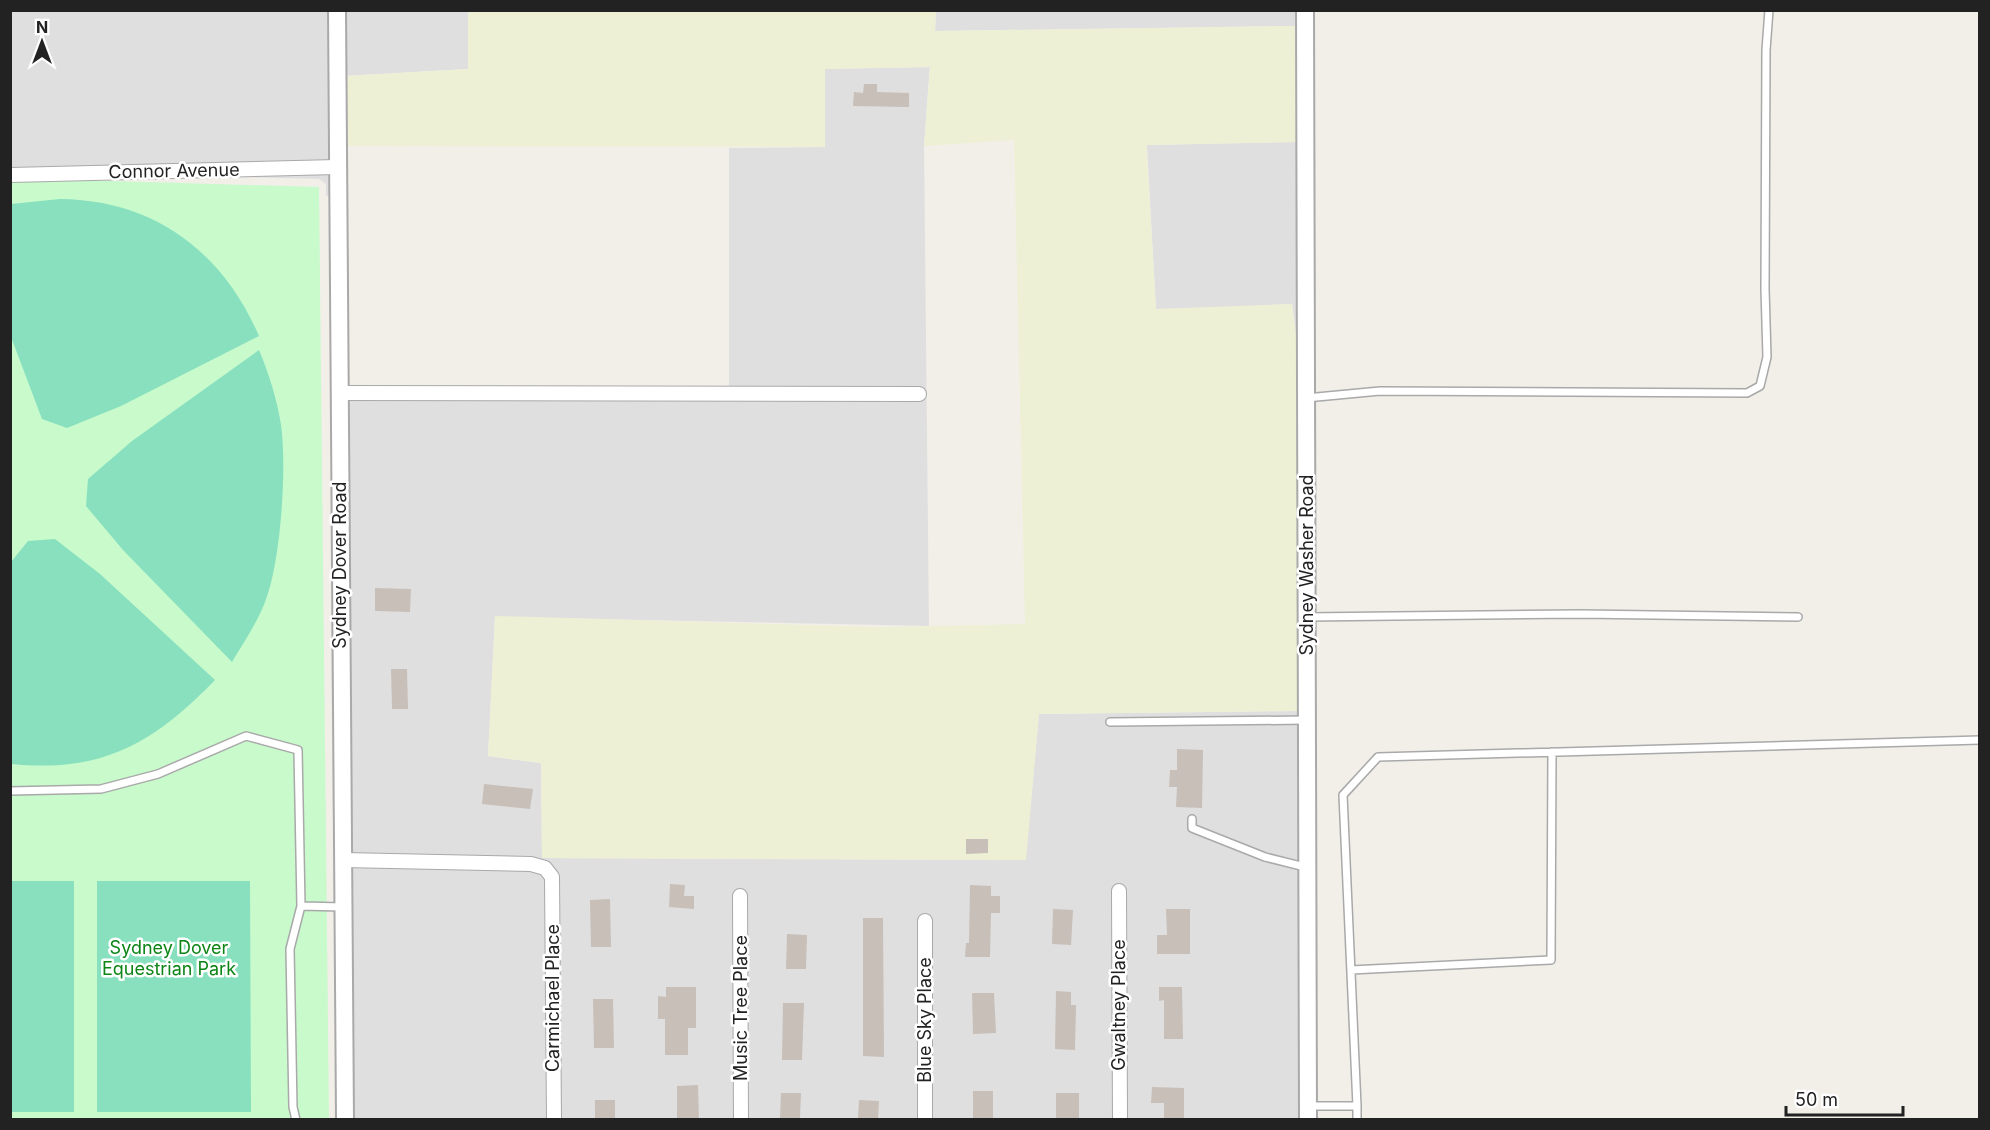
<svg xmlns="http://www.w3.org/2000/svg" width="1990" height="1130" viewBox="0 0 1990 1130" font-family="Inter,sans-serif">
<rect width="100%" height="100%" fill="#f2efe9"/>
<path fill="#e0dfdf" d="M11,11H329V195L326,196V184L319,179L11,171Z
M345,11H468V69L345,76Z
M936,11H1297V26L935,31Z
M930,64L924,146L929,626L495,617L488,756L541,763L542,858L1025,860L1039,714L1299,711L1300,1119H354L347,389H729V148L825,147V69L930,67Z
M1297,142L1298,350L1292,304L1156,310L1147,145Z
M331,625H333L337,1120L336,1119Z"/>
<path fill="#eef0d5" d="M936,10L935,31L1297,26V142L1147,145V156L1156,309L1292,304L1298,350L1299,711L1039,714L1026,860L542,858L541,763L488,756L495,616L880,627L1025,624L1014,140L924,146L930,67L825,69V147L345,146V76L468,69V11Z"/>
<path fill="#c8facc" d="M11,178L319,187L329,1119L11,1120Z"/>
<path fill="#88e0be" d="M60,199C154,200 222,251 259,336L121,406L67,428L42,419L11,337V204Z
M259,350C269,374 277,399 281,425C287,467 281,562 265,602C257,623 244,642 232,662L123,550L86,506L88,479L132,441Z
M55,539L100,574L215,680C153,744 102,773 11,764V562L28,541Z
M11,881H74V1112H11Z
M97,881H250L251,1112H97Z"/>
<path fill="#c7bfb8" d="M864,84H877V92L909,93V107L853,106L854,92L863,93Z
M375,588L411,589L410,612L375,611Z
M391,669H407L408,709H392Z
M1177,749L1203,750L1202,808L1176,807L1177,787H1169L1170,770H1177Z
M484,784L533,789L530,809L482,804Z
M966,839H988V853L966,854Z
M670,884L685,885L684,896H694V909L669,907Z
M970,885L991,886V896H1000V913H991L990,957H965L966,943H969Z
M610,899L611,947H591L590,900Z
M1053,909L1073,910L1071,945L1052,944Z
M1166,909H1190V954H1157V935H1167Z
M863,918H883L884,1057L863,1056Z
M787,934L807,935L806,969H786Z
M666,987H696V1028H688V1055H665V1019H658V996L666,997Z
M1159,987H1182L1183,1039H1164V1000L1159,1001Z
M1056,991L1071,992V1005H1076L1075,1050L1055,1049Z
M972,993H994L996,1033L973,1034Z
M593,999H613L614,1048H594Z
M783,1003H804L802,1060H782Z
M698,1085L699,1119H677V1086Z
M1152,1087L1184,1088V1119H1164V1103H1151Z
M973,1091H993V1119H973Z
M781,1093H801L800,1119H780Z
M1056,1093H1079V1119H1056Z
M595,1100H615V1119H595Z
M859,1100L879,1101L878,1119H858Z"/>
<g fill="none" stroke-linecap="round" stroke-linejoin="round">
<defs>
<path id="service" d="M1306,398L1380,391L1747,393L1760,386L1767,357L1765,289L1766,50L1769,10
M1307,617L1581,614L1798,617
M1110,722L1307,720
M10,791L101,789L158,774L246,736L298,750L301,906L343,907
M1192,819V828L1265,857L1305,867
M1351,970L1551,960L1552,752
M1308,1106H1357L1343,795L1378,757L1980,740
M1357,1106V1120
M296,1120L293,1107L290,949L301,906"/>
<path id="minor" d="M10,175L337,167
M339,393L919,394
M343,860L531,864L545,868L552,877L554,1120
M1119,891L1120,1120
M740,896L741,1120
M925,1120V921"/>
<path id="tertiary" d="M337,10L345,1120
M1305,10L1308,1120"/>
</defs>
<use href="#service" stroke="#a9a9a9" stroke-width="10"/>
<use href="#minor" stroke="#a9a9a9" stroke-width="16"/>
<use href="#tertiary" stroke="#a9a9a9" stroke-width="20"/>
<use href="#service" stroke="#fff" stroke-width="7"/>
<use href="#minor" stroke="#fff" stroke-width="14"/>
<use href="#tertiary" stroke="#fff" stroke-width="16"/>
</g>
<g text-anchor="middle" stroke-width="5" stroke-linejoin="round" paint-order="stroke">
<g font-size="18" fill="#222" stroke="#fff">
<text transform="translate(174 171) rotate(-1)" y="6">Connor Avenue</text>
<text transform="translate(340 565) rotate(-90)" y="6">Sydney Dover Road</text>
<text transform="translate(1307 565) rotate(-90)" y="6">Sydney Washer Road</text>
<text transform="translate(553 998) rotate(-90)" y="6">Carmichael Place</text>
<text transform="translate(1119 1005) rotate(-90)" y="6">Gwaltney Place</text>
<text transform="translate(741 1008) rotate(-90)" y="6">Music Tree Place</text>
<text transform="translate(925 1020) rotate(-90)" y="6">Blue Sky Place</text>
</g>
<g font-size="18" fill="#0c8416" stroke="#fff">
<text x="169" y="954">Sydney Dover<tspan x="169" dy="21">Equestrian Park</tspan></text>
</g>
</g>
<rect width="1990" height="1130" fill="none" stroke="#222222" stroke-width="24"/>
<g transform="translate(42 42)" stroke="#ffffff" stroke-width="4.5" paint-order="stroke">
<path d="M0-4.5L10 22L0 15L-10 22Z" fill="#222222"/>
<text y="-9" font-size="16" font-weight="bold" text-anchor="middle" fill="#222222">N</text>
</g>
<path d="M1786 1106v9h117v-9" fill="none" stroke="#222222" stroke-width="3"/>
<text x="1795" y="1106" font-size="18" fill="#222222" stroke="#ffffff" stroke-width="4.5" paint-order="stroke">50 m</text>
</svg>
